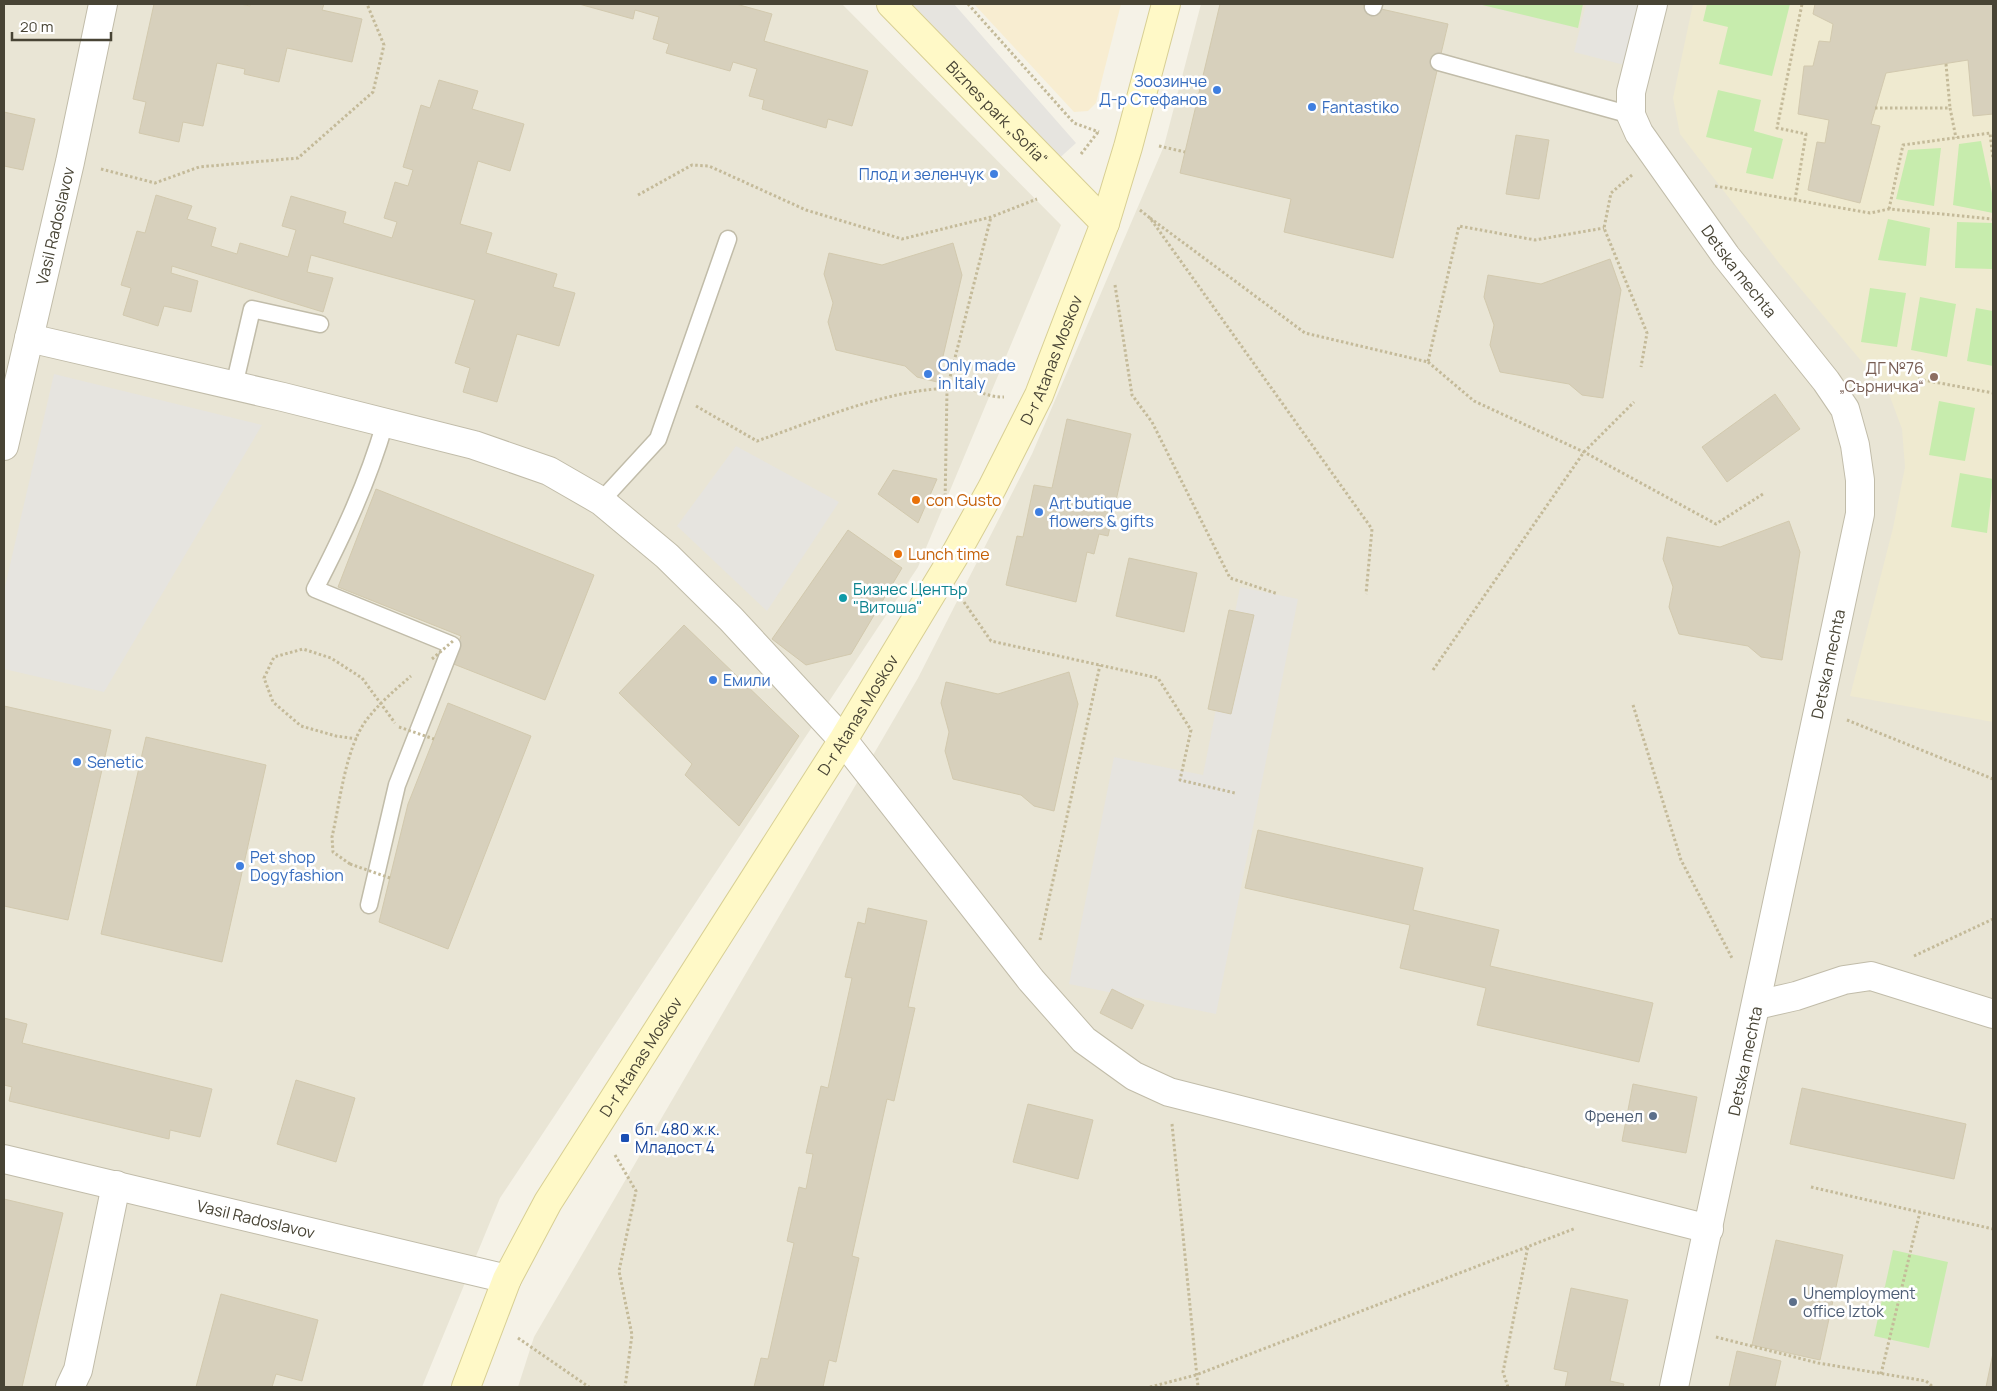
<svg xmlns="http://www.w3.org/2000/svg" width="1997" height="1391" viewBox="0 0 1997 1391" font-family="Manrope,sans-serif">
<rect width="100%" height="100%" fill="#f5f2e7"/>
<path fill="#e9e5d5" d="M4,4H842L1061,225L918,567L500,1198L422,1387H4Z
M1201,4H1993V1387H518L534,1337L918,678L1032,454L1164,146Z"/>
<path fill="#f8edd1" d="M974,4H1121L1096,103L1088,111L1074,112Z"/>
<path fill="#efead0" d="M1693,4H1993V722L1850,696L1893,528L1905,467L1902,429L1889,394L1779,263L1680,134L1673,98Z"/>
<path fill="#c7ecad" d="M1478,4H1583L1578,28Z
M1707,4H1790L1772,76L1719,64L1728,27L1703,21Z
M1718,90L1761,100L1754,131L1783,139L1773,179L1746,173L1752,148L1706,137Z
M1981,141L1993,198V213L1953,205L1959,144Z
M1941,148L1934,206L1896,199L1908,150Z
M1888,219L1930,228L1926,266L1878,260Z
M1957,222L1993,223V269L1955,268Z
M1870,288L1906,293L1897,347L1861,342Z
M1920,297L1956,304L1947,357L1911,350Z
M1976,308L1993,311V366L1967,361Z
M1939,401L1975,408L1965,461L1929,455Z
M1960,473L1993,479L1987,533L1951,527Z
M1893,1250L1948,1262L1929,1348L1874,1336Z"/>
<path fill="#e6e4df" d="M911,4H954L1076,143L1054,163Z
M1586,4H1648L1632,67L1574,52Z
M54,374L262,425L104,692L4,669V591Z
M736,446L839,502L767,611L677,526Z
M1240,587L1298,599L1216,1014L1069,984L1114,757L1203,775Z"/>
<path fill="#d7d0bc" stroke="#d2c9ae" d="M154,4H240L250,6V4H324L322,10L362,19L352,62L287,48L279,82L244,74L245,69L217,63L203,126L183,122L179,142L139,133L146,102L133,99Z
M579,4H736L772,14L764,41L868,71L852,126L828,119L826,128L762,109L764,100L749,96L757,69L733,62L730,71L666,53L669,44L653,39L659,17L635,10L633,19Z
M1220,4H1359L1448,24L1393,258L1284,232L1291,199L1180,173Z
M1815,4H1993V114L1973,116L1968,60L1886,73L1871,124L1880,126L1860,203L1808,190L1817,142L1825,143L1829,120L1798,114L1804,66H1813L1819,41L1830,42L1833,24L1813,14Z
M439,80L478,91L472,109L524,124L510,171L478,161L460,224L492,233L486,253L557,274L553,287L575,293L559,346L517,334L497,402L463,392L470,368L455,363L475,300L311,255L307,272L333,278L323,312L172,266L171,273L198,281L191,312L164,306L158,326L123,315L131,288L121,285L137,231L145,233L156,195L192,206L187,219L216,228L211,246L237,254L240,243L288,257L296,230L282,226L291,196L346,212L343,223L392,238L397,222L384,218L395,182L408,186L413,170L403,167L421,105L430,108Z
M4,112L35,119L23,170L4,166Z
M1516,135L1549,140L1539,199L1506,194Z
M953,243L962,275L937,382L917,377L905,366L836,350L828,322L833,303L824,274L829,253L882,265Z
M1610,259L1621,290L1603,398L1582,395L1569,384L1500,372L1490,345L1494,325L1484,297L1488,275L1541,284Z
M1775,394L1800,429L1727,482L1702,447Z
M1067,419L1131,434L1108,536L1099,534L1094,554L1087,552L1076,602L1006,585L1017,536L1023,537L1034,485L1052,488Z
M893,470L937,479L918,523L878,494Z
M376,489L594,575L545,700L451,663L461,636L338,587Z
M1789,521L1800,552L1782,660L1761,657L1748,646L1679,634L1669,607L1673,587L1663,559L1667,537L1720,547Z
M848,530L902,568L851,654L806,665L772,639Z
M1129,558L1197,573L1184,632L1116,616Z
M1229,610L1254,615L1231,714L1208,709Z
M684,625L799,736L739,826L685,775L692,764L619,693Z
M1069,672L1078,704L1054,811L1034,806L1021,795L953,779L945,751L949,732L941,703L946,682L998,694Z
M448,703L531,736L448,949L379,922L408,804Z
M4,706L111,730L68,920L4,906Z
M146,737L266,765L222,962L101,934Z
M1258,830L1423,868L1413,910L1499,930L1490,966L1653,1003L1639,1062L1477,1025L1486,988L1400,968L1410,925L1245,888Z
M868,908L927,921L908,1007L915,1008L894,1101L887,1099L852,1256L859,1258L836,1362L829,1360L823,1387H754L761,1358L768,1359L794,1243L787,1241L799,1187L806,1189L813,1154L806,1153L821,1086L828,1088L852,978L845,977L858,922L865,924Z
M1112,989L1144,1005L1132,1029L1100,1013Z
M4,1018L27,1024L22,1043L212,1089L200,1137L170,1130L169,1139L9,1101L12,1087L4,1085Z
M296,1080L355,1098L336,1162L277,1144Z
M1633,1084L1697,1097L1686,1153L1622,1141Z
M1802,1088L1966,1124L1954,1179L1790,1144Z
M1028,1104L1093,1120L1078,1179L1013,1162Z
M4,1199L63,1213L22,1387H4Z
M1776,1240L1843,1255L1820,1360L1752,1345Z
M1571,1288L1628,1300L1610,1381L1624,1384L1623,1387H1565L1568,1372L1554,1369Z
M221,1294L318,1320L302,1381L276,1374L272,1387H196Z
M1737,1351L1781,1361L1775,1387H1729Z
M1993,1353V1387H1986Z"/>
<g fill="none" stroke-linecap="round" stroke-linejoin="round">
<defs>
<path id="lane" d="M1373,7L1374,4
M1439,62L1631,115
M234,386L252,309L320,324
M601,501L658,439L728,239
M369,905L397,785L452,645L315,589C344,533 367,484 385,423"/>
<g id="street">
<path id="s1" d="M1653,4L1631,92V115L1639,133L1726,256L1826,381L1845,409L1855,445L1860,480V514L1674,1387"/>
<path d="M29,338L283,397L474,445L549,471L601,501L667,556L731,619L843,740L1031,980L1084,1040L1134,1076L1169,1092L1709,1229"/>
<path id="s2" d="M4,446L70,162L103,4"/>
<path d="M1757,1005L1796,996L1844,980L1871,976L1993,1014"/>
<path id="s3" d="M4,1159L507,1279"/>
<path d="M70,1387L78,1370L116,1185"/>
</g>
<g id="secondary">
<path id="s4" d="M891,4L1105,223"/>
<path id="s5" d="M466,1387L507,1279L548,1202L843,740L956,553L992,488L1039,395L1105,223L1128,147L1166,4"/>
</g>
</defs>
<use href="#lane" stroke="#c1bca9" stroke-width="19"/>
<use href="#street" stroke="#c1bca9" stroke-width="30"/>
<use href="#secondary" stroke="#d8cf94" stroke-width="30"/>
<path stroke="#c4ba99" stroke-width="3" stroke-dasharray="2.5 2.5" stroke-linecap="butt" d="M968,4L1074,123L1099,132
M1946,64L1950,108
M1875,108H1950L1956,138
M1159,146L1185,152
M1081,154L1098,132
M101,169L155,183L199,167L298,158L373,92L384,45L367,4
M1632,175L1611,193L1604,228L1647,333L1641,367
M1715,186L1870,213L1889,209L1993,219
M638,195L692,165L709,166L806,210L902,239L991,217L1037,199
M1795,200L1806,134L1777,128L1802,4
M1889,209L1903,145L1990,133L1993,159
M1140,210L1150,218L1372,529L1366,594
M1150,218L1305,333L1428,362L1459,226L1535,240L1604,228
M1115,285L1132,395L1152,422L1230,578L1278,594
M1428,362L1474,401L1584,452L1716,524L1763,494
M1918,379L1993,393
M696,406L757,441C821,419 891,387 960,388C975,388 988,398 1004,397
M945,506L947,389L991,217
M964,602L991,641L1158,678L1191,730L1180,780L1235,793
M1433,670L1584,452L1634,402
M1633,705L1681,860L1733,960
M1847,720L1993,779
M357,739L336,736L301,726L273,702L264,678L274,657L303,649L331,658L362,678L395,723
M350,864L333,852L332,837C340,802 345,751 365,722C378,704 395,690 411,676
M1040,940L1100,665
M1914,956L1993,919
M1172,1124L1198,1387
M615,1155L636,1191L619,1271L632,1335L625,1387
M1811,1187L1993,1229
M1716,1337L1818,1363L1926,1381L1933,1387
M518,1338L589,1387
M1881,1374L1920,1212
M1150,1387L1196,1375L1576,1228
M1508,1387L1503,1372L1528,1246"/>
<use href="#lane" stroke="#fff" stroke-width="16"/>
<use href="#street" stroke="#fff" stroke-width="28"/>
<use href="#secondary" stroke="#fff9c7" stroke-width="28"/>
<path stroke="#c4ba99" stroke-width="3" stroke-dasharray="2.5 2.5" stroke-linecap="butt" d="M432,659L453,641
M399,727L434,739
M350,864L390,878"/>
</g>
<g fill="#3f7fe0" stroke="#fff" stroke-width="2">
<circle cx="1217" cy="90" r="5"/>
<circle cx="1312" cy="107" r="5"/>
<circle cx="994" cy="174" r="5"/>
<circle cx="928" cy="374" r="5"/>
<circle cx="1039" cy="512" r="5"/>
<circle cx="713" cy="680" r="5"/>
<circle cx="77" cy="762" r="5"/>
<circle cx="240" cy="866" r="5"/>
</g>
<circle fill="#8d6e63" stroke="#fff" stroke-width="2" cx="1934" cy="377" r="5"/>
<g fill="#e8710a" stroke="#fff" stroke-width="2">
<circle cx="916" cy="500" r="5"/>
<circle cx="898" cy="554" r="5"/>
</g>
<circle fill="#0f9aa8" stroke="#fff" stroke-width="2" cx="843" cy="598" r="5"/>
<g fill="#5c6f8a" stroke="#fff" stroke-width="2">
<circle cx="1653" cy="1116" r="5"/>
<circle cx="1793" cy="1302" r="5"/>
</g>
<rect fill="#1a4fb4" stroke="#fff" stroke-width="2" x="620" y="1133" width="10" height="10" rx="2.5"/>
<g text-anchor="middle" stroke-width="5" stroke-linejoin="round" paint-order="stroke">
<g font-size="16" fill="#366cbe" stroke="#fff" text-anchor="start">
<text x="1207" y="87" text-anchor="end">Зоозинче<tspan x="1207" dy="18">Д-р Стефанов</tspan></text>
<text x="1322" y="113">Fantastiko</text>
<text x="984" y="180" text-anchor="end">Плод и зеленчук</text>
<text x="938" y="371">Only made<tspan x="938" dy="18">in Italy</tspan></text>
<text x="1049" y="509">Art butique<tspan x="1049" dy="18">flowers &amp; gifts</tspan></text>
<text x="723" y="686">Емили</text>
<text x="87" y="768">Senetic</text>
<text x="250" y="863">Pet shop<tspan x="250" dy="18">Dogyfashion</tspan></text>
</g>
<g font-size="16" fill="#484435" stroke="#fff">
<text dy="6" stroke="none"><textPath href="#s4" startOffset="152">Biznes park „Sofia“</textPath></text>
<text dy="6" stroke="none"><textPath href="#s2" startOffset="226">Vasil Radoslavov</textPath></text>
<text dy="6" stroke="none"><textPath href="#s1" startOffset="304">Detska mechta</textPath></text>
<text dy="6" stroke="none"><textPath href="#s5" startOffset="1185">D-r Atanas Moskov</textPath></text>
<text transform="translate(1828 664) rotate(-78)" y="6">Detska mechta</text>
<text dy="6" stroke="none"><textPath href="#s5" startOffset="780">D-r Atanas Moskov</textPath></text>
<text dy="6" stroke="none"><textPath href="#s5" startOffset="375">D-r Atanas Moskov</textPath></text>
<text transform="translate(1745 1061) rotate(-78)" y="6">Detska mechta</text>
<text dy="6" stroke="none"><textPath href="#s3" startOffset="259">Vasil Radoslavov</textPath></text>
</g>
<g font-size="16" fill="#785e54" stroke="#fff" text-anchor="end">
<text x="1924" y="374">ДГ №76<tspan x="1924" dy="18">„Сърничка“</tspan></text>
</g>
<g font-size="16" fill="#c56008" stroke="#fff" text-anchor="start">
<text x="926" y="506">con Gusto</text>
<text x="908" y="560">Lunch time</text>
</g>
<g font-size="16" fill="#0d838f" stroke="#fff" text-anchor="start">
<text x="853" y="595">Бизнес Център<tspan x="853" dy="18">"Витоша"</tspan></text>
</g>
<g font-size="16" fill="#4e5e75" stroke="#fff" text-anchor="end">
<text x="1643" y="1122">Френел</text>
<text x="1803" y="1299" text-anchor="start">Unemployment<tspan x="1803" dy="18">office Iztok</tspan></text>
</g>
<g font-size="16" fill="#164399" stroke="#fff" text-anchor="start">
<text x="635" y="1135">бл. 480 ж.к.<tspan x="635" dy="18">Младост 4</tspan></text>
</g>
</g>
<rect width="1997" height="1391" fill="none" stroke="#484435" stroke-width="10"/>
<path d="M12 32v8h99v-8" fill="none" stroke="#484435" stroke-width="2.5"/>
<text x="20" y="32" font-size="15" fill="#484435" stroke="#ffffff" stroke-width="4" paint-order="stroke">20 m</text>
</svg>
